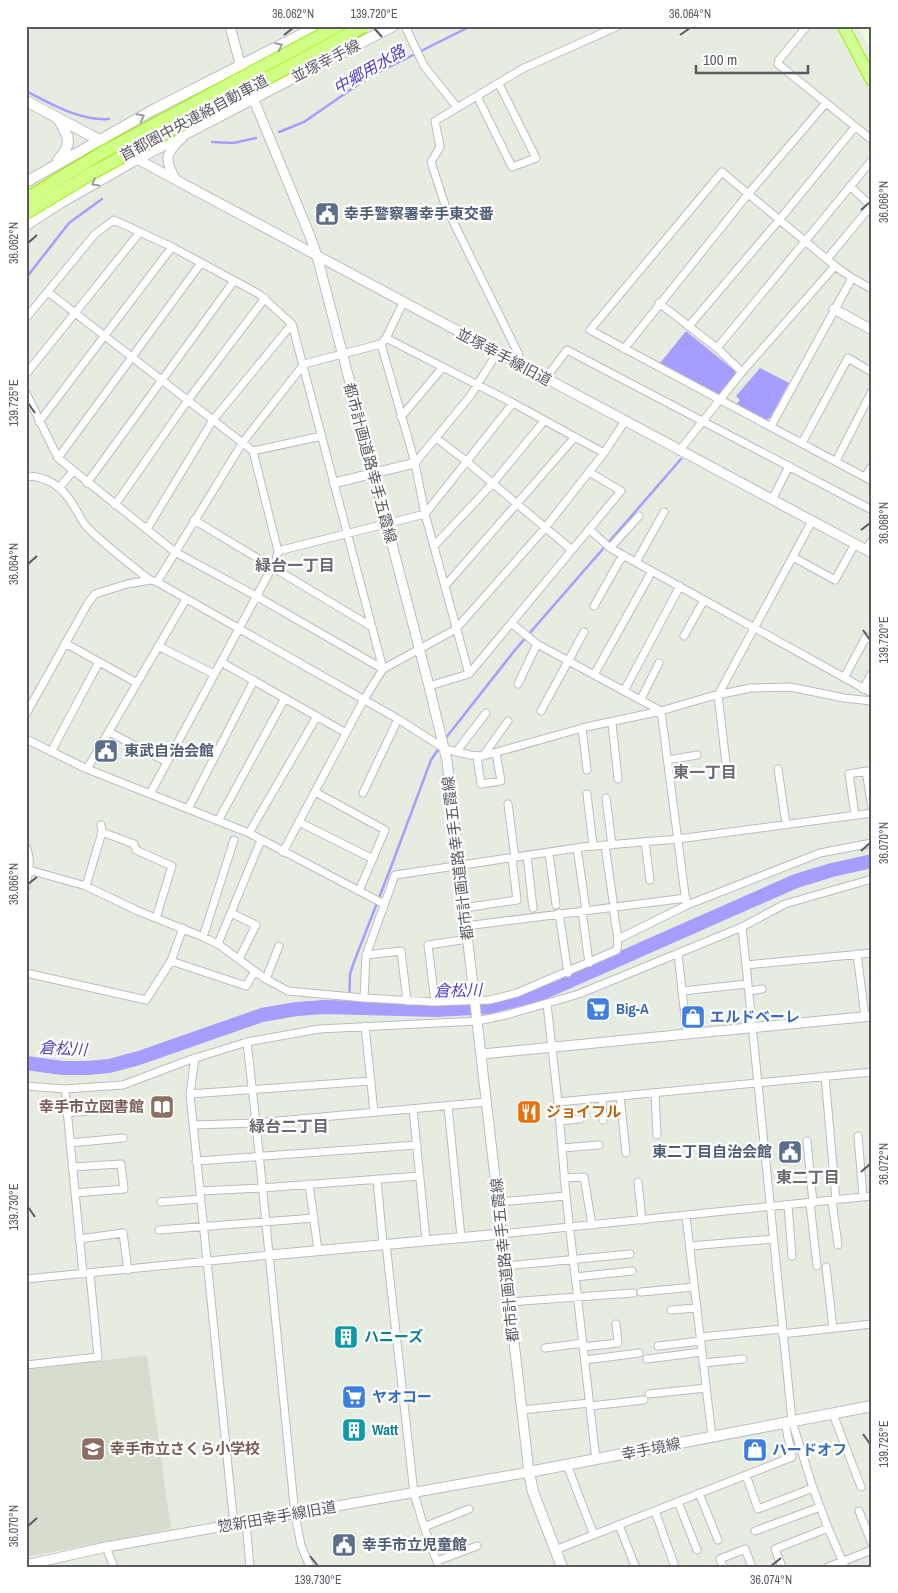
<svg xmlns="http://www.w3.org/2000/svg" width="898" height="1593" viewBox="0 0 898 1593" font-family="'Archivo Narrow','Noto Sans JP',sans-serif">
<rect width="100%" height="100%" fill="#e7ece0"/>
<path fill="#edffd2" d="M858,26H872V52Z"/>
<path fill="#d6dcce" d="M147,1355L171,1529L26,1557V1370Z"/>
<path fill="#a59dff" d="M686,331L735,371L736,376L721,393L716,394L660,363Z
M760,368L789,383L770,418L765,420L736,405L740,400L736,396Z"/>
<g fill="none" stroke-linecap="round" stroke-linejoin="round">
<path stroke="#a59dff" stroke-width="2.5" d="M26,91C51,104 80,121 109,119
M279,132L304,122L369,77L471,26
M212,142L233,143L256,138
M26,278L69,223L102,199
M445,739L515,650L681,459
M349,1008L350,974L354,962L391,867L431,760L439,748"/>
<path stroke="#a59dff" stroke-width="14" d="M26,1063L63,1068H87L109,1066L139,1058L262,1015L297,1009L324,1007L437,1010L489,1007L540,994L796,881L832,870L872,861"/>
<defs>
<path id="minor" d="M405,26L424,66L457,107
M807,26L779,60L778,64L872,140
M477,96L512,167L536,158L499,84
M827,259L871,206L850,186
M872,289L852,278L835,266L722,172L590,330L872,481
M48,292L253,451L278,551L276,560L150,794
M659,303L717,348L742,372
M26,318L95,234L114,220L172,247L259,294L292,324L383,669
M689,326L780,219L855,127
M386,338L513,403L604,453L589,472L621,491L469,674L429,686
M381,344L415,463L425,514L469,674
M717,348L872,160
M624,349L749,193L825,104
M518,364L519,355L445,205L431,162L440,147L435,121L522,69L618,26
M26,374L140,232
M546,378L567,350L872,510
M26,393L58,458L175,552L256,596L383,669
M401,417L443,367
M39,422L172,247
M771,426L852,278
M436,438L466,461L572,550
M802,443L848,358L872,372
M253,451L322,436
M679,451L742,372L835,266
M604,453L625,421
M58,458L201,263
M836,461L872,391
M415,463L471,395L497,353
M26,476C49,476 64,488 75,508C79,514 82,522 87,527C107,547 128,563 150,580L157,582L398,719L445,749L470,755L483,756L586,727L661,711L712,696L751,688L790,687L844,698L872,701
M865,477L872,466
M87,483L234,281
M60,487L73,471
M772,500L789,466
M115,505L188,400L265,298
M194,520L372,627
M147,529L213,420L292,324
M589,529L610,548L872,693
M434,546L493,483L544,421
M610,548L639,516
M866,550L872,540
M278,551L425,514L513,403
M793,557L835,580L855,544
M636,562L664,512
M157,582L243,442L304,364L381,344L386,338L403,303
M445,586L575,437
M594,606L620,560L625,556
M511,623L537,644L661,711
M684,636L704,600
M65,643L137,683
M158,646L214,674
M221,662L346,733
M594,675L652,571
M844,678L866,637L872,640
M518,684L537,644
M863,689L872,673
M624,691L680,586
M641,699L659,663
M541,711L584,632
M661,711L686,902
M26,714L88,603L95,594L127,584L150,580
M612,723L618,779
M582,728L587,770
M109,732L167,762
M26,739L87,769L249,833L384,904
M51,752L99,662
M456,752L486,713
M477,756L481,784L501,781L496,753
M483,756L508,721
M668,760L697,755
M726,763L718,695L812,521
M87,769L186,599
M778,769L786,824
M315,792L385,830L359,891
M363,793L398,719
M587,794L593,846
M606,798L612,845
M508,804L515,858
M188,809L254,680
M855,815L849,774L866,771L872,808
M218,821L285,698
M299,822L373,859
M102,832L134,844L136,850L172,866L156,918
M249,833L317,716
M645,842L650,880
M605,845L613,901
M26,847C32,859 28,874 26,887
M577,848L586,910
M283,852L363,701L383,669L456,629L545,528L589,472
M549,853L556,905
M527,856L533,908
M29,870L86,886L138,911L203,937L218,944L264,978L288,991L364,998L435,1002L490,1000L517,993L617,950L618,939L613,907
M86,886L102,832L101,825
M464,908L517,900L512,858
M582,911L589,963
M231,913L256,925L239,959
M559,913L568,973
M466,926L686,898
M742,927L746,965
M203,937L234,840
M618,939L687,905L820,853L872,843
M218,944L261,840
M678,953L682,991L748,984
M857,954L865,1017
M366,955L401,951L407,1001
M171,961L183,928
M26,973L146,1000L171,961L246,986L255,971
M266,979L279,946
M682,991L687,1033
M749,991L762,989
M364,998L366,955L395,875L583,847L678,839L872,813
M435,1002L428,945L468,939
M547,1004L558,1102L566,1196L596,1460
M365,1026L374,1112
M247,1042L256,1123L295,1515L301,1545L310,1567
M195,1058L190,1094L234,1525
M825,1076L836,1200
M26,1086L65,1089L123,1085L189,1060L247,1042L319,1029L477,1021L506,1015L579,994L742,927L785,904L872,879
M65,1089L83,1274
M655,1093L657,1135
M190,1094L371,1081
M620,1096L626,1153
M602,1098L603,1120
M558,1102L872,1072
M448,1106L461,1237
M413,1109L426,1240
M67,1113L116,1108
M560,1121L580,1119
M193,1125L256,1123L487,1102
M858,1136L863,1197
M807,1141L813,1203
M70,1143L123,1138
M562,1148L599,1145
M196,1161L417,1145
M72,1167L121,1164L124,1189L75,1193
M564,1178L584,1177L592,1225
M377,1179L383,1244
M638,1182L642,1220
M309,1184L318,1250
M200,1191L262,1188L420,1176
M832,1201L838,1245
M161,1202L200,1199
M499,1202L566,1196
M810,1203L817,1266
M788,1205L792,1256
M686,1216L712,1437
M159,1230L314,1218
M501,1234L872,1196
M79,1239L123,1233L128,1270
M386,1244L414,1493L424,1527L439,1567
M690,1246L773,1239
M505,1266L630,1254
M826,1267L833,1328
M575,1277L632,1271
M26,1279L270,1255
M641,1292L694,1287
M509,1302L633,1293
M671,1310L697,1308
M782,1334L872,1324
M700,1337L782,1329
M658,1346L701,1341
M583,1347L618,1343L616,1324
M545,1348L583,1343
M647,1359L702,1352
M585,1360L639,1353
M703,1363L743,1359
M26,1365L98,1357L90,1274
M649,1394L706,1388
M590,1406L644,1400
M522,1410L589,1403
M833,1414L861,1487
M567,1465L594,1535
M746,1475L758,1509L813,1488
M699,1493L718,1540
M678,1502L697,1550
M655,1511L675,1567
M859,1511L872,1544
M246,1523L250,1567
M619,1525L635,1566
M424,1527L469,1509
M755,1531L820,1507
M106,1547L114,1567
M555,1550L792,1457L785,1423
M437,1561L477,1546
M723,1567L720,1559L745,1549L752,1567
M782,1567L775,1549L828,1528
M828,1567L872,1550
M845,1567L828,1528L813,1488L792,1421L746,965L872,953"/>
<path id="tertiary" d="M230,26L242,71
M137,159L872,553
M176,180C164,160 165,153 182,138
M834,309L872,330
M334,483L415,463
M482,1054L872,1016
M270,1255L501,1234
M26,1565L106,1547L529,1472L447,761L429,686L317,256L310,236L251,93"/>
<path id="secondary" d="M26,101L103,142
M58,160C73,144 69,137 59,120
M26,182L155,109L318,26
M26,225L60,203L137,159L393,26
M562,1567L533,1492L529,1472L872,1406"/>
<path id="trunk" d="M843,26L872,81"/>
</defs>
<use href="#minor" stroke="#bcbbc2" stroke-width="9"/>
<use href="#tertiary" stroke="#bcbbc2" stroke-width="11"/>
<use href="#secondary" stroke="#bfbdc6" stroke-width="12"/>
<use href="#trunk" stroke="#9fec00" stroke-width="13"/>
<use href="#minor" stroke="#fff" stroke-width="7"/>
<use href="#tertiary" stroke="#fff" stroke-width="9"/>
<use href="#secondary" stroke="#fff" stroke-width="10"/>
<use href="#trunk" stroke="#d0ff93" stroke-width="11"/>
<defs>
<path id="motorway-bridge" d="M26,199L98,155L338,26
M26,213L94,172L364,26"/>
</defs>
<use href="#motorway-bridge" stroke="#9fec00" stroke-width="14" stroke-linecap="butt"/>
<use href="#motorway-bridge" stroke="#cfff84" stroke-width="12"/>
</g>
<defs><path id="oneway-chevron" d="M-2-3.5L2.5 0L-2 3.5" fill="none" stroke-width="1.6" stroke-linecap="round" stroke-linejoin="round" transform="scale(1.25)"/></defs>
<g stroke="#9c9ba0">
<use href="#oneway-chevron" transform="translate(279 46) rotate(-27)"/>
<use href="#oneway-chevron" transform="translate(141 117) rotate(-28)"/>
<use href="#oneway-chevron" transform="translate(95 183) rotate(150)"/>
</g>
<path fill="none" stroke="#5a5961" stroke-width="2" d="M374,28L382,37M284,35L293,28M680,35L690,28M861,210L870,202M28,243L37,235M28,403L35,413M861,530L870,523M28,564L37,556M863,630L870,640M861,851L870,843M28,884L37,877M861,1172L870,1164M28,1207L35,1217M863,1434L870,1444M28,1526L37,1518M310,1556L318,1566M771,1566L781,1558"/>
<defs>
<symbol id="civic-square" viewBox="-11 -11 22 22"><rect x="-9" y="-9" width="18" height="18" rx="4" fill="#5c6f8a" stroke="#fff"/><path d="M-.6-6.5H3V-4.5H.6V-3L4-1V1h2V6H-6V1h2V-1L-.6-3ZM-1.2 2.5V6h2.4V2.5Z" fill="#fff"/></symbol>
<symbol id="supermarket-square" viewBox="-11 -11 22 22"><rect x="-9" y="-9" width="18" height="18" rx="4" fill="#3f7fe0" stroke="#fff"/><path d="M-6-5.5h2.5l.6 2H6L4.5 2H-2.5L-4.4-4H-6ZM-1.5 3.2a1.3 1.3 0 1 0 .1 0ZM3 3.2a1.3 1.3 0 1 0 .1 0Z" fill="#fff"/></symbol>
<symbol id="shop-square" viewBox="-11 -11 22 22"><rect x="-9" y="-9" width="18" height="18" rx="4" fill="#3f7fe0" stroke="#fff"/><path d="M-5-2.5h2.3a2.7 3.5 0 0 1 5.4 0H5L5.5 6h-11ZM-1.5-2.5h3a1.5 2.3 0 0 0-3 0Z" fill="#fff"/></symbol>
<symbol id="library-square" viewBox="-11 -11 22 22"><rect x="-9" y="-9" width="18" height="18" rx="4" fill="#8d6e63" stroke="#fff"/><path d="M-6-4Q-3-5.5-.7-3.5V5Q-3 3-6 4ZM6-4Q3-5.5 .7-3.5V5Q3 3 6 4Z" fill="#fff"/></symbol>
<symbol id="restaurant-square" viewBox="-11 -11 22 22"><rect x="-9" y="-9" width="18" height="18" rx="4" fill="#e8710a" stroke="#fff"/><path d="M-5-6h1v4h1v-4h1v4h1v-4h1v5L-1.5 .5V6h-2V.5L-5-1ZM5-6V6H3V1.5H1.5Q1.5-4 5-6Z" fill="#fff"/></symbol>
<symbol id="building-square" viewBox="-11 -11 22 22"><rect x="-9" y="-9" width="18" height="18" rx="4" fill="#0f9aa8" stroke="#fff"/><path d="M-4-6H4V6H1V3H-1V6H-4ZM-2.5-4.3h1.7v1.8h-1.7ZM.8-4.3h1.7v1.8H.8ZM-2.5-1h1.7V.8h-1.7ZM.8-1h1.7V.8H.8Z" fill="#fff"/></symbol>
<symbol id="school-square" viewBox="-11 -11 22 22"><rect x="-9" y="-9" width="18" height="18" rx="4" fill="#8d6e63" stroke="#fff"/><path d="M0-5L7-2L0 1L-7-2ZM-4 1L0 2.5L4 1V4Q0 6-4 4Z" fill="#fff"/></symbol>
</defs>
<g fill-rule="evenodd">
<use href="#civic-square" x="313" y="200" width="28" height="28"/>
<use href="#civic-square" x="92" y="737" width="28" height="28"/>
<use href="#supermarket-square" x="584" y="995" width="28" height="28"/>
<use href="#shop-square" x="679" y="1003" width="28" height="28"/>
<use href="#library-square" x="148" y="1093" width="28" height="28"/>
<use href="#restaurant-square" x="515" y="1098" width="28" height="28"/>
<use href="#civic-square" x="776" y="1138" width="28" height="28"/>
<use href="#building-square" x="332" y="1323" width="28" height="28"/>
<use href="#supermarket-square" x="340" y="1383" width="28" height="28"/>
<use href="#building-square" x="340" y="1416" width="28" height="28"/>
<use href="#school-square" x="79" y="1435" width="28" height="28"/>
<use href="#shop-square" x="741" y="1436" width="28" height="28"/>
<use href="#civic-square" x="330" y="1531" width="28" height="28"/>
</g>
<g text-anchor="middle" stroke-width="4.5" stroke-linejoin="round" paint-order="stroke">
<g font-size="15" fill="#5a5961" stroke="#fff">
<text transform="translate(326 61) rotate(-27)" y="5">並塚幸手線</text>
<text transform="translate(194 118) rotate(-28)" y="5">首都圏中央連絡自動車道</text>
<text transform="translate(504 357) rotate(28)" y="5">並塚幸手線旧道</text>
<text transform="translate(370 463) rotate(75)" y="5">都市計画道路幸手五霞線</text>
<text transform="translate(458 858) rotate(-97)" y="5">都市計画道路幸手五霞線</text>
<text transform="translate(505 1260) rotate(-96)" y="5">都市計画道路幸手五霞線</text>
<text transform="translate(651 1449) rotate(-11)" y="5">幸手境線</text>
<text transform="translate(277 1517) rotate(-10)" y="5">惣新田幸手線旧道</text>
</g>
<g font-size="15" font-weight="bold" fill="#4e5e75" stroke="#fff" text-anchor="start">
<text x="344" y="219">幸手警察署幸手東交番</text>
<text x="124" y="756">東武自治会館</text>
<text x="772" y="1157" text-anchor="end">東二丁目自治会館</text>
<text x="362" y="1550">幸手市立児童館</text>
</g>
<g font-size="15" font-weight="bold" fill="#366cbe" stroke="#fff" text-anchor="start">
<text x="616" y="1014">Big-A</text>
<text x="710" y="1022">エルドベーレ</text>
<text x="372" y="1402">ヤオコー</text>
<text x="772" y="1455">ハードオフ</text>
</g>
<g font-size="15" font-weight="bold" fill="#785e54" stroke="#fff" text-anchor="end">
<text x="144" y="1112">幸手市立図書館</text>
<text x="110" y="1454" text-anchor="start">幸手市立さくら小学校</text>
</g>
<g font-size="15" font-weight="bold" fill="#c56008" stroke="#fff" text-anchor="start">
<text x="546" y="1117">ジョイフル</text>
</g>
<g font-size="15" font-weight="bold" fill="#0d838f" stroke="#fff" text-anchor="start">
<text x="364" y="1342">ハニーズ</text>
<text x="372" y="1435">Watt</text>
</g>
<g font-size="16" font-style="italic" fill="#523dc5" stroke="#fff">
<text transform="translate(369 69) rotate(-30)" y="6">中郷用水路</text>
<text transform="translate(458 990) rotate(-1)" y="6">倉松川</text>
<text transform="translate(63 1048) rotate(3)" y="6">倉松川</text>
</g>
<g font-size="16" font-weight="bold" fill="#6b6a73" stroke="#fff">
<text x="295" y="571">緑台一丁目</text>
<text x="705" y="778">東一丁目</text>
<text x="289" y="1132">緑台二丁目</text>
<text x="808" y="1183">東二丁目</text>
</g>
</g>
<rect width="898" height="1593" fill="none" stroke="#ffffff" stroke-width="55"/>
<path d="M696 65v8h112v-8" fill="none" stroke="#5a5961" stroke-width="2.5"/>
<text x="703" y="65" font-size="15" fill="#5a5961" stroke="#ffffff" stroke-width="4" paint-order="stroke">100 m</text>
<rect x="28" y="28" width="842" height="1538" fill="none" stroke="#5a5961" stroke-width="2"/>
<g font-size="12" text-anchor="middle" fill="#5a5961">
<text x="293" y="18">36.062°N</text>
<text x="374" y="18">139.720°E</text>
<text x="690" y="18">36.064°N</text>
<text transform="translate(884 202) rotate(-90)" y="4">36.066°N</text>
<text transform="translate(14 243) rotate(-90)" y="4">36.062°N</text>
<text transform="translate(14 403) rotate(-90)" y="4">139.725°E</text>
<text transform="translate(884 523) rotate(-90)" y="4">36.068°N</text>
<text transform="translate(14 564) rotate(-90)" y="4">36.064°N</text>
<text transform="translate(884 640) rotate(-90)" y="4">139.720°E</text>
<text transform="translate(884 843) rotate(-90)" y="4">36.070°N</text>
<text transform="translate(14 884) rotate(-90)" y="4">36.066°N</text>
<text transform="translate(884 1164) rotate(-90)" y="4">36.072°N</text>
<text transform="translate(14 1207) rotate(-90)" y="4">139.730°E</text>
<text transform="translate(884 1444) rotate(-90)" y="4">139.725°E</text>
<text transform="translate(14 1526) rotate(-90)" y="4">36.070°N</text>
<text x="318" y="1584">139.730°E</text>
<text x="771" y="1584">36.074°N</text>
</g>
</svg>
